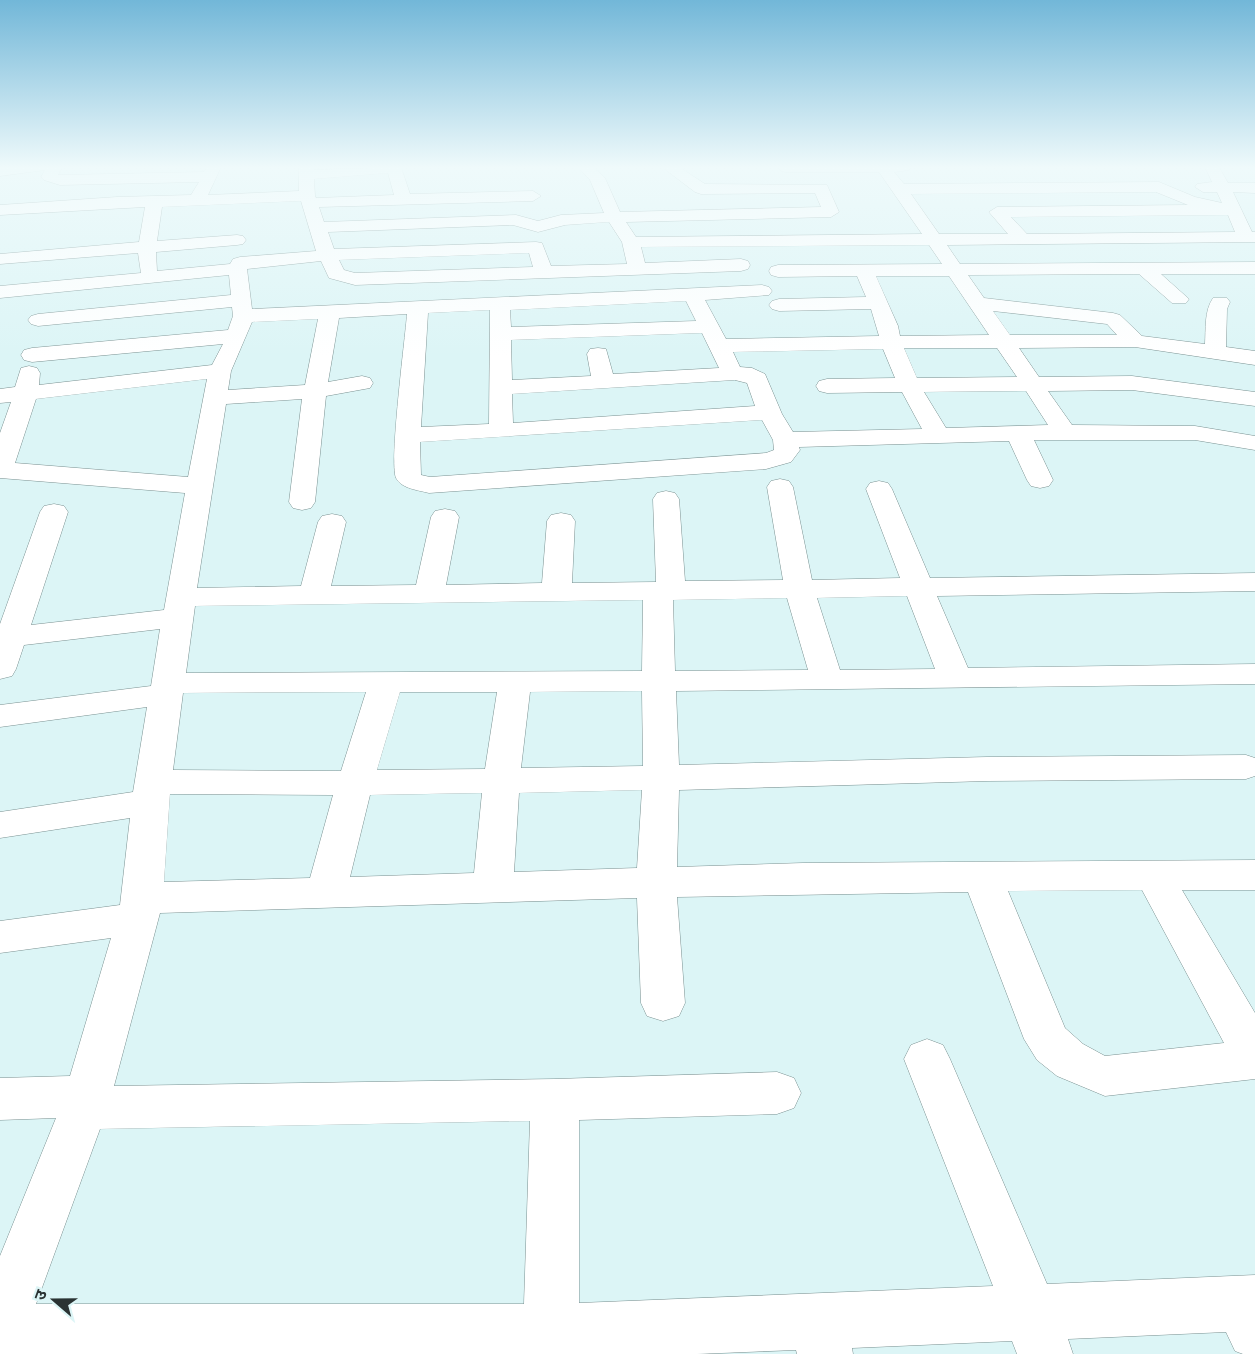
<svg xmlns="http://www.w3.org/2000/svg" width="1255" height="1354" viewBox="0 0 1255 1354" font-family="Lora,'Noto Sans Devanagari',serif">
<rect width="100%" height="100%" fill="#dcf5f6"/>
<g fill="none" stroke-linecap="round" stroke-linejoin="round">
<defs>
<path id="minor" d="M0,167H62L58,175H60L204,172L207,167H221L208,195L299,191V167H313L314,170L401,167L410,194L533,191L541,196L533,201L319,207L324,222L516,215L538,221L561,215L604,213L590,180L578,167H593L605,178L620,212L821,207L815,193L701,194L695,192L662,167H679L705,184L827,185L839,212L831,217L626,222L636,237L922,234L879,172H785L780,170L778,167H911L909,170L894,172L904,184L1159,182L1195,197L1222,203L1217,192H1203L1195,187L1197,184L1212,182L1205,167H1219L1228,183H1255V193L1233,192L1252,232H1255V242L947,245L960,264L1255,262V274H1161L1189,299L1186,303H1172L1139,274L968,275L984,298L1113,313L1120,315L1142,336L1205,344C1206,329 1204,311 1213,298H1227L1230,302L1227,309L1226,347L1255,351V365L1135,347L1019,348L1039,377L1132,376L1255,392V406L1132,390L1048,391L1072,425L1195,426L1255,436V450L1195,440H1034L1053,480L1049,486L1040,488L1031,486L1027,480L1009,441L799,447L800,450L791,462L766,469L429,493C418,490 402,489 396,478C389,462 405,340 407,314L339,318L328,382L362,376L370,378L373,383L370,388L326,396L315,502L311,508L302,510L293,508L289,502L302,399L226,404L197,588L301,586L318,522L322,516L332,514L342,516L346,522L331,586L416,585L431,517L435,511L445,509L455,511L459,517L446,585L542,583L547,521L551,515L561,513L571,515L575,521L572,583L656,582L653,499L657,493L666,491L675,493L679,499L685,581L783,580L767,487L771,481L780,479L789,481L793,487L812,580L900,578L866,489L870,483L879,481L888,483L892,489L930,578L1255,573V591L937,596L968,668L1255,664V684L676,691L679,765L987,757L1246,755L1255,758V776L1246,779L987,781L679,790L677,867L803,863L1255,860V890H1182L1255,1013V1079L1105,1096L1057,1076L1037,1060L1024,1039L968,892L677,897L685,1003L679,1016L663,1021L647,1016L641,1003L637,898L160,913L114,1086L555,1079L777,1072L794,1078L801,1093L794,1108L777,1114L579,1120V1303L993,1286L904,1059L911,1045L927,1039L943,1045L950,1059L1047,1284L1255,1275V1354H1243L1235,1351L1226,1332L1068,1339L1073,1354H1017L1012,1341L852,1348L853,1354H797L796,1350L697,1354H0V1256L56,1118L0,1120V1078L70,1076L111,938L0,953V921L120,905L130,818L0,838V812L133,792L147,707L0,727V705L151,686L160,629L24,645L16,669L12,676L0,679V624L40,512L44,506L54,504L64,506L68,512L31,625L164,610L185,493L0,478V433L11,402L0,403V389L15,387L21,368L29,366L37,368L40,373L39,385L212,365L223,344L32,362L24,360L21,355L24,350L32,348L228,330L233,316L232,307L38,326L31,324L28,320L31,316L38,314L231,295L229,275L0,298V286L141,273L138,253L0,264V254L139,242L145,207L0,215V205L117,197L191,195L199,182L60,185L44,180L41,177L45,170L0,176ZM388,173L394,195L316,198L315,196L314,179ZM1156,192L1188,205L997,207L989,212L1008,234H939L911,194ZM301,201L316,251L240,257L233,259L230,264L157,271L156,252L237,245L243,244L246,240L243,236L237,235L157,241L162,207ZM1228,215L1235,232L1027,234L1011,217ZM609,222L622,242L627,264L551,266L542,243L536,242L334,249L328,232L513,225L538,232L565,225ZM929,245L942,264L778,265L771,267L769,271L771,275L778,277L857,276L866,297L779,299L772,301L769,305L772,309L779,311L871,309L879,336L726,339L705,300L769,295L772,291L769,287L762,285L252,309L247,269L321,261L329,278L355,285L741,271L748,269L750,265L748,261L741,259L645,263L641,247ZM529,253L533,267L355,273L344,270L339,260ZM876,276H949L989,335L900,336L898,326ZM686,301L696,321L511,327L510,310ZM490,310L489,424L421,427L428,313ZM993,311L1107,324L1117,335H1010ZM318,319L305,385L228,390L231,371L252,322ZM702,333L719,368L613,374L606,349L598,348L590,349L587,354L591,376L512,380L511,340ZM904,348H997L1017,377L917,378ZM883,349L895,378L827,379L819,381L816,386L819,391L827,393L902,392L922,429L793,432L782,414L765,374L752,368L740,367L733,352ZM207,379L188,477L15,463L36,399ZM735,380L747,383L755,406L513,423L512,394ZM1026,391L1048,425L946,428L924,392ZM762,420L773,440L774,450L766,453L430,477L421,475L420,442ZM907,596L935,669L840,670L817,598ZM787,598L808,670L675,671L673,600ZM643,600L642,671L186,673L195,606ZM642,691L643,766L521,768L530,692ZM366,692L341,771L173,770L183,693ZM400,692H497L485,769L377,770ZM642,790L637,868L514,872L519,793ZM482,793L474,873L350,877L370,795ZM170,794L333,795L310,878L164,882ZM1142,890L1224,1043L1105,1056L1083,1044L1065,1028L1008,891ZM530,1121L524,1304H36L100,1129Z"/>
</defs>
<use href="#minor" stroke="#7a9191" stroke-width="1"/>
<use href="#minor" fill="#fff" fill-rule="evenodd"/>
</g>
<linearGradient id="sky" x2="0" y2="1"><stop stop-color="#72b7d8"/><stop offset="0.47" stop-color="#effafb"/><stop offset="1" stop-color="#effafb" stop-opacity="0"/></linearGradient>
<rect width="1255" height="356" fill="url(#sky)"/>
<g transform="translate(54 1300) rotate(290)" stroke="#dcf5f6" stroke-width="4.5" paint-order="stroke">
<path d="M0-4.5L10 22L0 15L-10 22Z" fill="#2a3333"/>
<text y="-9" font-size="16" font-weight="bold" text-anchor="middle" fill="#2a3333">उ</text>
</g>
</svg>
